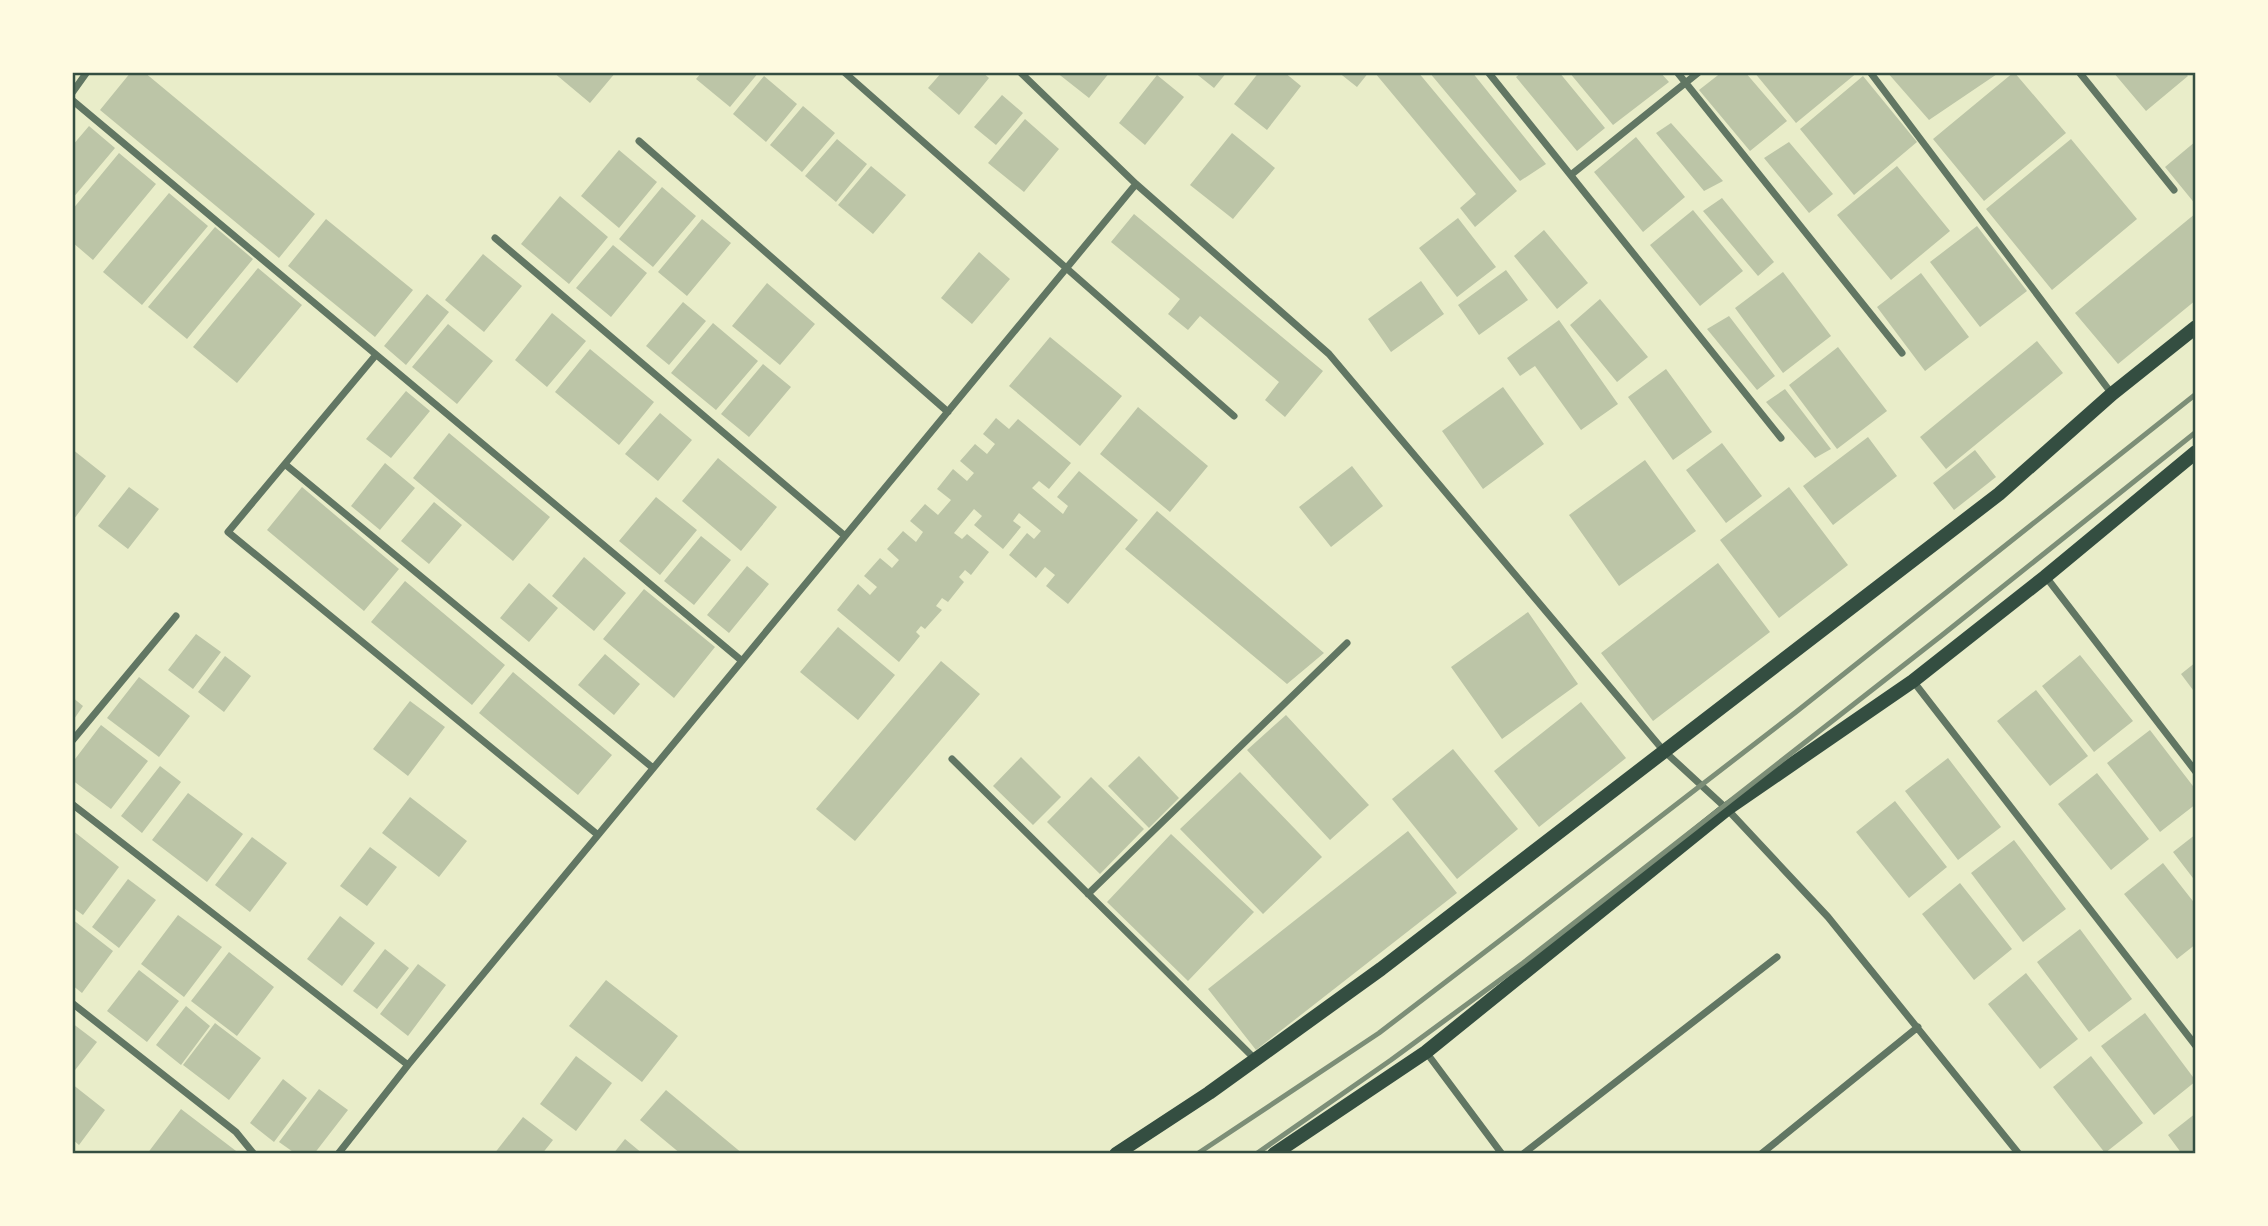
<svg xmlns="http://www.w3.org/2000/svg" width="2268" height="1226" viewBox="0 0 2268 1226" font-family="Georgia,serif">
<rect width="100%" height="100%" fill="#e9edc9"/>
<path fill="#bcc5a7" d="M131,72H144L315,214L279,258L100,110Z
M553,72H616L590,103Z
M702,72H759L730,107L696,79Z
M942,72H982L989,78L959,115L928,88Z
M1056,72H1110L1089,98Z
M1194,72H1227L1214,88Z
M1259,72H1284L1301,86L1267,130L1234,104Z
M1338,72H1369L1357,87Z
M1376,72H1418L1517,191L1475,227L1460,208L1476,194L1375,73Z
M1429,72H1472L1546,164L1520,181Z
M1522,72H1559L1605,128L1577,151L1516,77Z
M1569,72H1660L1669,82L1613,125Z
M1722,72H1745L1787,121L1750,151L1699,90Z
M1754,72H1858L1796,123Z
M1887,72H2000L1929,120Z
M2014,72L2066,133L1984,201L1933,139Z
M2113,72H2184L2188,76L2146,111Z
M1157,75L1184,97L1145,145L1119,123Z
M764,76L797,104L766,142L733,114Z
M1863,76L1917,142L1854,195L1800,129Z
M1002,95L1023,113L996,145L974,127Z
M803,106L835,133L802,172L770,145Z
M1025,119L1059,149L1024,192L988,163Z
M1671,123L1723,181L1704,191L1656,133Z
M89,126L115,148L72,199V146Z
M1232,133L1275,168L1233,219L1190,185Z
M1636,137L1685,197L1643,232L1594,172Z
M837,139L867,164L836,202L805,176Z
M2071,139L2137,219L2052,290L1986,209Z
M2196,141V205L2165,167Z
M1789,142L1833,194L1809,213L1764,158Z
M619,150L657,182L619,228L581,196Z
M119,153L156,184L93,260L72,242V210Z
M871,166L906,195L873,234L838,205Z
M1897,166L1950,231L1891,280L1837,215Z
M662,187L696,216L653,267L619,239Z
M169,193L208,226L142,305L103,272Z
M560,196L608,237L569,284L521,244Z
M1722,198L1774,262L1758,276L1703,211Z
M1693,210L1743,271L1700,306L1650,245Z
M2196,213V300L2118,364L2075,313Z
M1134,214L1323,371L1285,417L1265,400L1279,382L1200,316L1188,330L1168,314L1180,299L1111,242Z
M1458,218L1496,267L1457,297L1419,248Z
M326,219L413,290L375,337L288,266Z
M702,219L731,243L687,296L658,272Z
M1977,226L2027,291L1980,327L1930,262Z
M215,227L253,259L187,339L148,307Z
M1544,230L1588,283L1557,309L1514,256Z
M613,245L647,273L611,317L576,288Z
M979,252L1010,279L972,324L941,298Z
M483,254L522,286L484,332L445,300Z
M258,268L302,305L237,383L193,347Z
M1506,270L1528,300L1479,335L1458,305Z
M1783,272L1831,336L1783,373L1735,308Z
M1921,273L1969,337L1925,371L1877,307Z
M1421,281L1444,314L1391,352L1368,319Z
M767,283L815,324L780,365L732,326Z
M427,294L449,312L406,365L384,346Z
M1600,299L1648,357L1617,382L1570,325Z
M683,302L706,321L669,365L646,346Z
M552,313L586,341L547,387L515,360Z
M1729,316L1775,376L1757,390L1707,329Z
M1559,320L1618,404L1581,430L1535,366L1520,376L1507,358Z
M713,323L758,361L716,410L671,373Z
M448,324L493,361L457,404L412,367Z
M1050,337L1122,396L1080,446L1009,386Z
M2037,341L2063,373L1946,469L1920,437Z
M1838,347L1887,411L1837,449L1789,385Z
M590,349L654,402L619,445L555,392Z
M763,364L791,387L749,437L721,414Z
M1666,369L1712,432L1673,460L1628,397Z
M1503,387L1544,444L1483,489L1442,431Z
M1785,389L1831,449L1815,458L1766,402Z
M406,391L430,411L391,458L366,439Z
M1138,407L1208,466L1170,512L1100,454Z
M660,413L692,440L658,481L625,454Z
M996,418L1009,429L1018,419L1071,463L1049,489L1039,481L1032,488L1063,514L1068,506L1057,497L1079,471L1138,520L1068,604L1046,586L1055,575L1045,567L1036,578L1009,555L1027,533L1034,539L1041,531L1019,513L1013,521L1021,527L1003,549L974,525L982,516L974,509L954,533L962,539L967,534L989,552L971,575L965,570L959,577L964,582L948,602L942,598L936,606L942,610L925,629L921,626L916,632L920,636L899,662L837,610L858,584L870,595L877,587L864,576L880,558L892,568L899,560L887,549L903,531L916,542L923,532L910,521L925,504L938,515L951,500L937,489L953,469L967,481L974,473L960,461L975,444L987,454L995,444L983,434Z
M449,433L550,517L513,561L413,478Z
M1868,437L1897,476L1833,525L1803,486Z
M1722,443L1762,496L1726,523L1686,470Z
M72,449L106,476L74,519L72,517Z
M1975,450L1996,477L1954,510L1933,483Z
M718,458L777,507L741,551L682,501Z
M1645,460L1696,531L1619,586L1569,515Z
M385,463L415,488L380,530L351,506Z
M1352,466L1383,506L1331,547L1299,507Z
M129,487L159,509L128,549L98,526Z
M302,487L399,569L364,611L267,530Z
M1789,487L1848,565L1779,618L1720,540Z
M656,497L697,530L660,575L619,541Z
M434,502L462,525L429,564L401,541Z
M1157,511L1324,653L1287,684L1125,549Z
M701,536L731,560L694,605L664,581Z
M584,557L626,593L594,631L552,596Z
M1718,563L1770,632L1653,721L1601,653Z
M747,566L769,584L729,633L707,615Z
M405,581L505,665L472,705L371,622Z
M529,583L558,608L529,642L500,618Z
M644,589L715,647L674,698L603,639Z
M1528,612L1578,684L1502,739L1451,667Z
M838,627L895,675L858,720L800,672Z
M196,634L221,652L193,689L168,670Z
M605,654L640,684L614,715L578,685Z
M2080,655L2133,721L2094,752L2042,686Z
M225,656L251,676L224,712L198,692Z
M941,661L980,694L855,841L816,809Z
M2196,662V694L2181,674Z
M513,672L612,755L578,795L479,713Z
M139,677L190,716L159,757L107,718Z
M2036,690L2088,756L2050,786L1997,721Z
M72,697L83,706L72,722Z
M410,701L445,727L408,776L373,749Z
M1581,702L1626,758L1539,827L1494,771Z
M1286,715L1369,805L1330,840L1247,750Z
M101,725L148,761L111,809L72,780V763Z
M2150,730L2196,790V804L2160,832L2107,763Z
M1453,749L1518,829L1457,879L1392,799Z
M1139,756L1179,798L1149,828L1108,786Z
M1021,757L1061,797L1033,825L993,786Z
M1948,758L2001,827L1958,860L1905,791Z
M160,766L181,782L142,833L121,816Z
M1240,772L1322,857L1263,914L1180,829Z
M2097,773L2149,839L2111,870L2058,804Z
M1091,777L1144,829L1100,874L1047,822Z
M188,793L243,834L207,882L152,840Z
M410,797L467,841L439,877L382,833Z
M1895,801L1947,867L1909,898L1856,832Z
M72,830L119,867L83,915L72,907Z
M1408,831L1457,893L1256,1050L1208,989Z
M1171,834L1254,912L1188,981L1107,902Z
M2196,834V882L2173,852Z
M252,837L287,863L250,912L215,885Z
M2014,840L2066,909L2023,942L1971,873Z
M370,847L397,867L367,906L340,886Z
M2163,863L2196,905V944L2177,959L2124,894Z
M128,879L156,900L119,948L92,927Z
M1960,883L2012,949L1974,980L1922,914Z
M178,915L222,947L184,997L141,964Z
M340,916L375,943L342,986L307,959Z
M72,919L113,951L82,993L72,985Z
M2080,929L2132,999L2089,1032L2037,962Z
M385,949L409,968L377,1009L353,991Z
M229,952L274,987L237,1036L191,1001Z
M418,964L446,985L408,1036L380,1014Z
M139,970L179,1001L147,1042L107,1011Z
M2026,973L2078,1039L2040,1069L1988,1004Z
M606,980L678,1036L642,1082L569,1026Z
M186,1006L210,1026L181,1065L156,1045Z
M2145,1013L2196,1081L2154,1115L2101,1046Z
M72,1023L97,1042L72,1074Z
M215,1023L261,1058L229,1100L183,1065Z
M576,1056L612,1083L576,1131L540,1104Z
M2091,1056L2143,1123L2105,1153L2053,1087Z
M283,1079L307,1098L274,1142L250,1123Z
M72,1084L105,1110L79,1145L72,1139Z
M319,1089L348,1110L314,1154H296L279,1142Z
M666,1090L743,1154H681L640,1120Z
M181,1109L240,1154H147Z
M2196,1113V1154H2182L2168,1135Z
M523,1117L553,1140L542,1154H494Z
M625,1139L643,1154H613Z"/>
<g fill="none" stroke-linecap="round" stroke-linejoin="round">
<path stroke="#617663" stroke-width="7" d="M844,72L1234,416
M1020,72L1136,184L1329,354L1663,750L1727,809L1828,917L2019,1154
M1488,72L1781,438
M1677,72L1902,353
M1870,72L2112,394
M2079,72L2174,190
M72,93L87,72
M72,100L742,661
M639,141L948,412
M1572,174L1699,72
M495,238L845,536
M375,356L228,532L598,835
M286,465L653,768
M2046,577L2196,772
M1913,681L2196,1046
M72,741L176,616
M952,759L1255,1059
M72,804L408,1065L338,1154
M1088,894L1347,643
M72,1003L236,1132L254,1154
M1426,1052L1502,1154
M408,1065L1136,184
M1523,1154L1777,957
M1761,1154L1918,1027"/>
<path stroke="#344e41" stroke-width="14" d="M1116,1154L1209,1093L1381,969L1999,494L2112,394L2196,327
M1274,1154L1426,1052L1727,809L1913,681L2045,577L2196,452"/>
<path stroke="#7c8e77" stroke-width="5" d="M1197,1154L1379,1033L1507,935L1796,712L2196,394
M1256,1154L1391,1060L1523,963L1941,636L2196,432"/>
</g>
<rect width="2268" height="1226" fill="none" stroke="#fefae0" stroke-width="147"/>
<rect x="74" y="74" width="2120" height="1078" fill="none" stroke="#344e41" stroke-width="2.5"/>
</svg>
